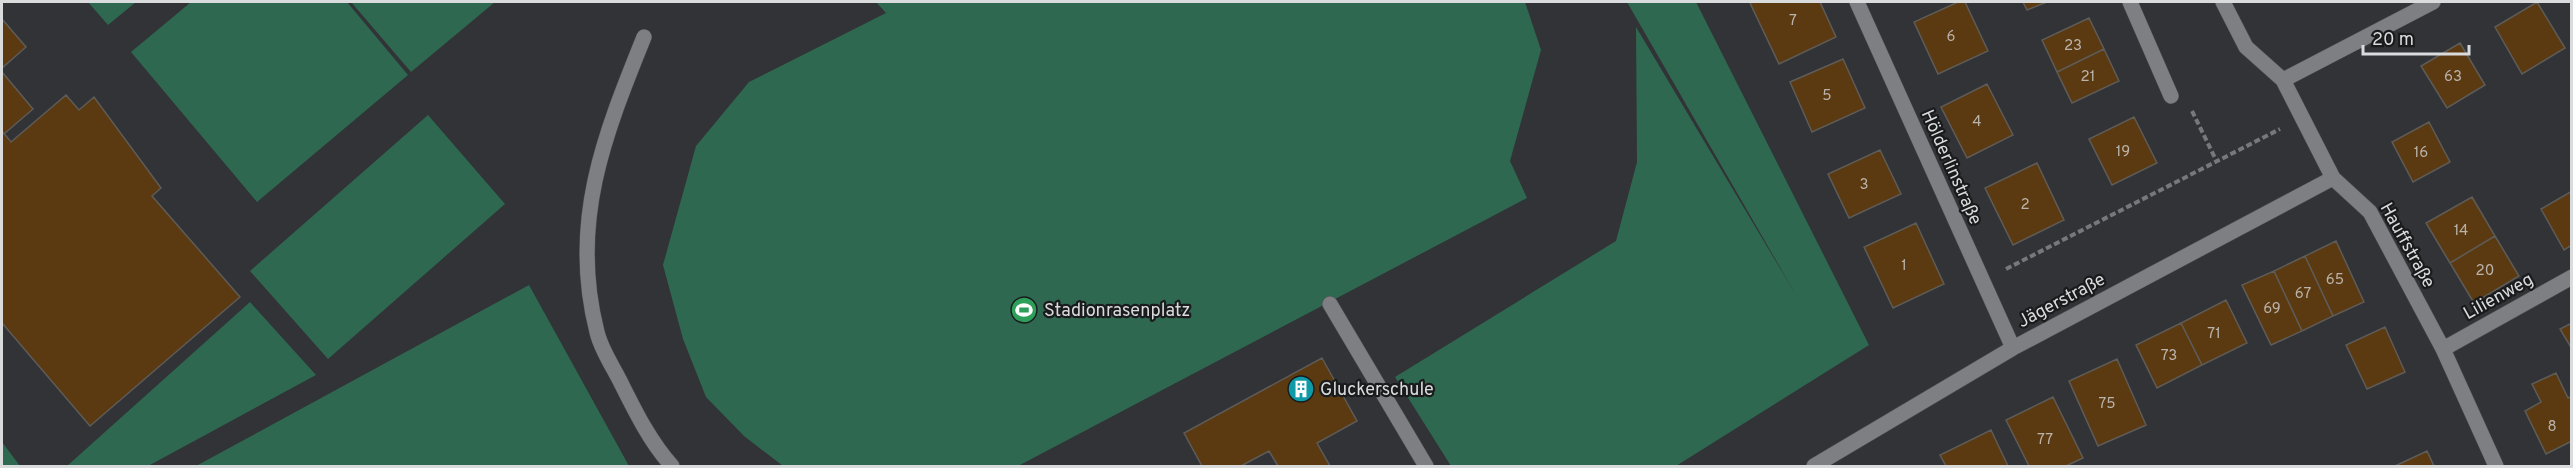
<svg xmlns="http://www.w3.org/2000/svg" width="2573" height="468" viewBox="0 0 2573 468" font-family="Overpass,sans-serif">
<rect width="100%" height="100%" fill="#313336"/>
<path fill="#2f6850" d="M88,2H136L108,25Z
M191,2H347L408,75L257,202L131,52Z
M351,2H495L411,72Z
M876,2H1525L1541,50L1510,161L1527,198L1018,466H783L744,436L706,397L683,339L663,265L696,146L749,82L886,13Z
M1627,2H1696L1869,345L1676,466H1451L1395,377L1616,241L1637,162L1636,27L1796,295Z
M428,115L505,204L328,359L250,271Z
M529,285L629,466H196Z
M250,302L316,375L148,466H67Z
M2,442L20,466H2Z"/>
<path fill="#5c3a11" stroke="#5e5c59" stroke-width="1.5" d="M1754,2H1820L1836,37L1779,64L1750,3Z
M1958,2H1965L1988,51L1938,74L1914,22Z
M2023,2H2047L2027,10Z
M2537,2L2565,48L2522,74L2495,27Z
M2089,18L2104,49L2057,72L2042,40Z
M2,19L26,47L2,68Z
M2460,43L2485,85L2447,108L2421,66Z
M2104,49L2119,81L2072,103L2057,72Z
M1843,59L1865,108L1812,132L1790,82Z
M2,72L33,109L4,134L2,131Z
M1987,84L2013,135L1967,158L1941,107Z
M66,95L79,110L94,97L161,188L152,196L240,297L90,426L2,323V131L11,142Z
M2134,117L2157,163L2112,185L2089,139Z
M2429,122L2450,162L2413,182L2392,142Z
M1880,150L1901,194L1849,218L1828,174Z
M2037,163L2064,220L2013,245L1985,188Z
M2572,191V245L2564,250L2541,209Z
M2472,197L2495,236L2450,263L2426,223Z
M1916,223L1944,284L1893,308L1864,247Z
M2495,236L2519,276L2474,303L2450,263Z
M2336,241L2364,302L2333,316L2305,256Z
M2305,256L2333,316L2302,331L2274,271Z
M2274,271L2302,331L2271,345L2242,285Z
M2226,300L2247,343L2202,365L2181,323Z
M2181,323L2202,365L2157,388L2136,345Z
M2572,323V349L2560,329Z
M2385,327L2405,372L2367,389L2346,345Z
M1322,358L1357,421L1317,443L1330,466H1278L1269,451L1241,466H1202L1184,433Z
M2117,359L2146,425L2098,446L2069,381Z
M2556,373L2568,398L2572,396V441L2546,454L2525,411L2541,402L2532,384Z
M2053,397L2083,458L2066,466H2029L2006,420Z
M1991,430L2008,466H1946L1940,455Z
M2427,451L2434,466H2395Z"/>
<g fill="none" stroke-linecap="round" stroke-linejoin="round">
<defs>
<path id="service" d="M2130,2L2171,96
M644,37C604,136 569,223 597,332C601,350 614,368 622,385C636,413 651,443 672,466
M1330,304L1426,466"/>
<path id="minor" d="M1857,2L2013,348
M2223,2L2246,47L2283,80L2333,178L2370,212L2443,349L2496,466
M2283,80L2433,2
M2443,349L2572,277
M1814,466L2013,348L2333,178"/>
</defs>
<use href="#service" stroke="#4f5153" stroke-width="16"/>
<use href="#minor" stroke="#4f5153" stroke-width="16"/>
<path stroke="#77787b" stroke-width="4" stroke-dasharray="6 3" stroke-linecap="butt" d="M2192,111L2217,162
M2006,269L2280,129"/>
<use href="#service" stroke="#7d7f83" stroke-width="15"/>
<use href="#minor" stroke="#7d7f83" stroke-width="15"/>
</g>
<defs>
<symbol id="stadium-disc" viewBox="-11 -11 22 22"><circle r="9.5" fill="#2e9e5b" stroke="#1a1b1c"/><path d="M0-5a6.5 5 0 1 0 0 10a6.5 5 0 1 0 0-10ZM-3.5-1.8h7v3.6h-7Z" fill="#fff"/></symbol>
<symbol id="building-disc" viewBox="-11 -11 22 22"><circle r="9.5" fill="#0f9aa8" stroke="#1a1b1c"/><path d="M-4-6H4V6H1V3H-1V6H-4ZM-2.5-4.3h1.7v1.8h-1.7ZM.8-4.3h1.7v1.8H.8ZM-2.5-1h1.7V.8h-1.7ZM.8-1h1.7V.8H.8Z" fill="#fff"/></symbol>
</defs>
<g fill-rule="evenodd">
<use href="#stadium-disc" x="1009" y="295" width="30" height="30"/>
<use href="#building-disc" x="1286" y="374" width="30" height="30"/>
</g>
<g text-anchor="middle" stroke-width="4.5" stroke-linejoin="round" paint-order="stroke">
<g font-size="15" fill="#bab3aa">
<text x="1793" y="25">7</text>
<text x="1951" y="41">6</text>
<text x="2073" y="50">23</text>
<text x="2088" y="81">21</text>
<text x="2453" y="81">63</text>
<text x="1827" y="100">5</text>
<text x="1977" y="126">4</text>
<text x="2123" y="156">19</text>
<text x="2421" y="157">16</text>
<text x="1864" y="189">3</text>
<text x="2025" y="209">2</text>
<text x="2461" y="235">14</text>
<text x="1904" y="270">1</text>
<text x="2485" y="275">20</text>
<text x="2335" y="284">65</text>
<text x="2303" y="298">67</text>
<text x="2272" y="313">69</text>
<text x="2214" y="338">71</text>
<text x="2169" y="360">73</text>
<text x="2107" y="408">75</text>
<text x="2552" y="431">8</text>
<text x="2045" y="444">77</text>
</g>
<g font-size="18" fill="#dadbdd" stroke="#1a1b1c">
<text transform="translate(1952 167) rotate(66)" y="6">Hölderlinstraße</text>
<text transform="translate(2408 245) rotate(61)" y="6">Hauffstraße</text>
<text transform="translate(2498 296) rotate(-29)" y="6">Lilienweg</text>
<text transform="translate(2061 300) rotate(-28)" y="6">Jägerstraße</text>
</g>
<g font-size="18" fill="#dadbdd" stroke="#1a1b1c" text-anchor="start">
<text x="1044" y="316">Stadionrasenplatz</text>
<text x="1320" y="395">Gluckerschule</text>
</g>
</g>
<rect width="2573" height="468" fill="none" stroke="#dadbdd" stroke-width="6"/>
<path d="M2363 45v9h106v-9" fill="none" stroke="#dadbdd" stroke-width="3"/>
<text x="2372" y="45" font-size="18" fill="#dadbdd" stroke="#1a1b1c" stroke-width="4.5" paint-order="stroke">20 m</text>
</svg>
